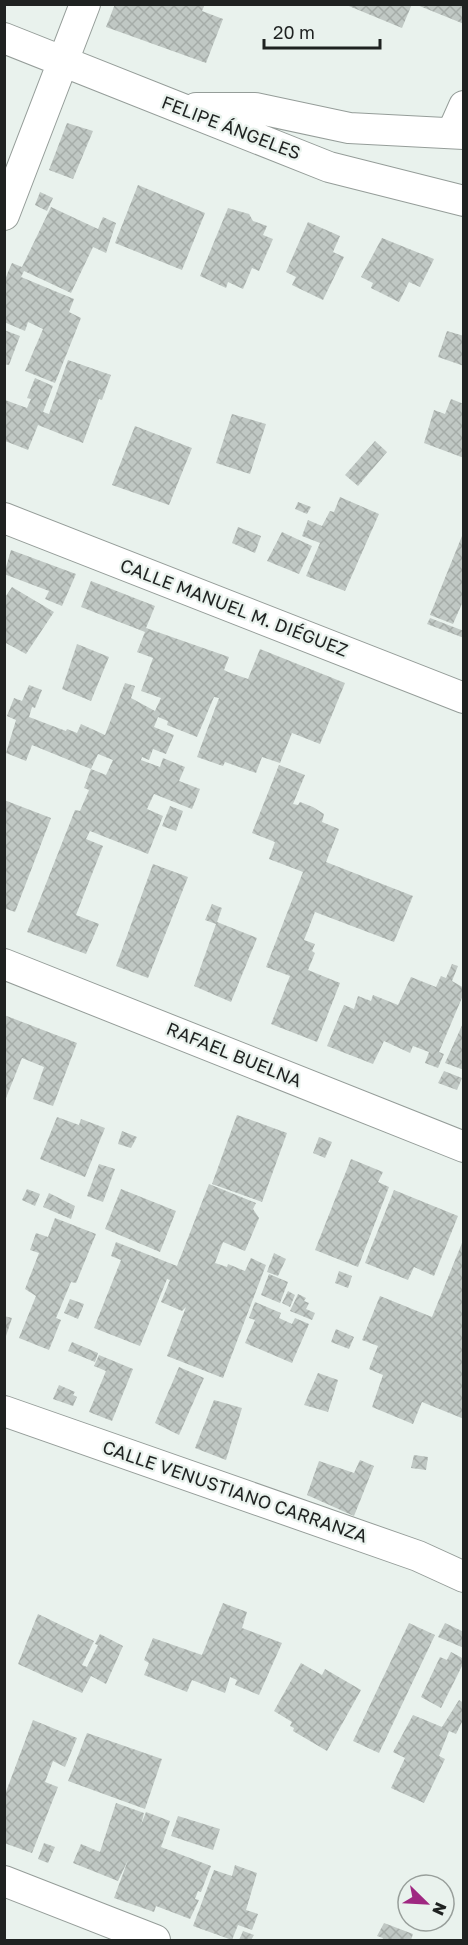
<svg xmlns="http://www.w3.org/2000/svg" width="468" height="1945" viewBox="0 0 468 1945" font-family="'Golos Text',sans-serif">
<defs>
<pattern id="building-cross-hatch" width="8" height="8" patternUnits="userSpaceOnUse" patternTransform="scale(1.5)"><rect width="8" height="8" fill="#c0c8c4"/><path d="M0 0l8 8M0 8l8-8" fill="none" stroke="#a5aca8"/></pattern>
</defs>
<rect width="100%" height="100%" fill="#e9f2ed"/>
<path fill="url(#building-cross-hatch)" d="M115,4H205L202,11L223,19L206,63L106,27Z
M344,4H412L402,28Z
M464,4V24L417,5V4Z
M67,123L93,131L73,179L49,170Z
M138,185L205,213L182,270L115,243Z
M40,192L53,198L47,211L35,205Z
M51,207L98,229L103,217L116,223L106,253L93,247L71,293L24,271L21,277L74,299L69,312L81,318L55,383L25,371L43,329L28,322L25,331L4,322V283L8,272L12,263L22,267Z
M228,208L249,214L253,221L267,226L263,235L273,239L259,271L252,268L243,289L228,282L226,288L200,276Z
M308,222L340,236L333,252L344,257L323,300L292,285L296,277L286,272Z
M382,238L434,259L420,287L409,282L399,302L371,288L373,283L361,277Z
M4,330L20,336L9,365L4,364Z
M447,331L464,336V366L438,357Z
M68,360L111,375L102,400L99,399L83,443L38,425L28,450L5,441V400L27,408L31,399L27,398L35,378L53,386L43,412L49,414Z
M451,399L464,404V458L424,443L434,410L445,414Z
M232,414L266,424L250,474L216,463Z
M135,426L192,448L169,505L112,485Z
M375,441L387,452L358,486L345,475Z
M340,497L379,514L345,591L306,576L320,543L302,536L308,520L322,526L330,511L334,512Z
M298,502L311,507L307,514L295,509Z
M238,527L261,536L255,553L232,543Z
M464,531V599L453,624L430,615Z
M282,532L312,546L299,574L267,561Z
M11,550L76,574L62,606L45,599L49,591L4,574Z
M91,581L155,606L146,628L229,657L224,670L228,672L248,679L260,649L345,683L320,744L292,733L280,763L262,757L256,773L225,762L223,766L197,757L219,698L214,697L197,737L167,725L168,721L158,717L154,727L174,735L166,754L153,749L149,760L142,757L141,760L160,767L163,758L185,767L179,781L200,789L192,809L154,794L147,809L163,816L148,854L90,831L86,839L103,846L76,915L99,924L86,954L27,932L75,810L80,811L89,790L84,788L91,769L106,775L113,760L98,754L91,769L32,745L26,761L6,753L16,720L7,716L14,698L22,701L29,685L42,690L35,708L32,707L29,717L66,731L67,729L77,733L81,724L105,735L125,683L135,686L131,698L155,711L161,698L141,691L153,658L137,652L145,632L81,607Z
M12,587L54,612L26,654L4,642V599Z
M430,618L464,631V638L427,624Z
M77,644L109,657L91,701L62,689Z
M279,765L305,775L293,804L298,805L300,802L313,807L324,814L322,822L339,829L326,862L413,896L394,942L315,912L304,940L315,944L312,951L315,953L308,970L340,983L317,1042L271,1024L290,976L266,967L303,872L269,859L275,842L252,833Z
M4,800L51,818L15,912L4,908Z
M170,806L183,811L176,831L162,826Z
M153,864L188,877L148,978L116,966Z
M212,904L222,908L217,922L257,938L231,1002L194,986L216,924L205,920Z
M452,964L458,966L452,981L464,988V993L439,1052L444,1054L438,1068L425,1063L429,1052L413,1046L410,1053L384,1041L373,1064L327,1046L344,1005L354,1009L358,996L371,1001L373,995L398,1005L411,977L436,987L441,976L446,978Z
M4,1015L77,1043L53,1106L33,1099L44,1067L22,1058L4,1103Z
M464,1021V1070L445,1063Z
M444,1071L462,1078L457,1090L438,1083Z
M237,1115L287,1133L262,1202L212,1184Z
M57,1117L79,1125L81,1119L105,1128L85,1177L40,1159Z
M122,1131L137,1137L131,1148L118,1144Z
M319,1137L332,1142L325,1158L313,1153Z
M351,1159L383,1172L378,1182L389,1187L358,1267L315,1250Z
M99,1164L115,1169L103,1202L87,1196Z
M209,1184L256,1203L253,1209L259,1218L245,1251L223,1242L215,1263L227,1267L228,1264L245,1271L251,1258L266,1265L223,1378L167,1356L186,1307L182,1311L161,1302L170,1280L167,1279L140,1346L94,1328L121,1260L111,1256L116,1242L177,1266Z
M27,1189L40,1194L35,1206L22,1200Z
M121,1189L176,1211L160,1252L105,1229Z
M394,1190L458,1216L434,1276L414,1267L408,1280L365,1263Z
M49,1193L75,1206L71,1219L43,1207Z
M55,1218L96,1234L76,1283L71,1282L56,1318L61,1320L49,1350L19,1338L36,1296L25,1289L39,1253L30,1250L36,1233L48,1237Z
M464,1238V1419L422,1402L413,1424L372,1407L383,1375L369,1369L378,1346L362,1340L380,1296L432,1317Z
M274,1253L286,1259L278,1276L267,1272Z
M339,1271L352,1276L348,1288L335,1283Z
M269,1274L288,1282L280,1303L261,1295Z
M288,1291L295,1295L290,1307L282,1303Z
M298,1294L306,1298L304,1301L309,1303L306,1309L315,1313L312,1320L290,1311Z
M70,1299L84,1304L78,1319L64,1313Z
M255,1302L281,1313L279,1318L292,1324L295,1318L309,1324L292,1363L245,1343L255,1320L249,1318Z
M4,1316L12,1318L5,1339H4Z
M336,1329L354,1337L349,1349L331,1342Z
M72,1342L98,1353L95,1362L68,1351Z
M99,1355L133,1369L112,1421L89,1412L106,1371L94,1366Z
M179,1367L204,1378L179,1435L155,1423Z
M318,1373L338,1380L328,1412L304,1405Z
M59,1385L75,1392L73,1395L77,1397L73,1406L53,1399Z
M214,1400L242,1408L226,1460L195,1448Z
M414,1455L428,1457L426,1470L411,1468Z
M360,1460L374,1466L354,1516L307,1495L319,1461L354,1473Z
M223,1603L247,1612L242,1628L282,1643L259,1695L235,1685L237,1680L230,1677L225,1693L192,1680L187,1692L144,1675L149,1663L144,1660L153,1638L202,1655Z
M38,1614L94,1641L82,1665L87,1667L98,1645L95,1644L100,1634L123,1646L106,1684L91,1676L82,1693L18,1664Z
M409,1623L435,1635L379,1753L353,1741Z
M445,1623L464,1632V1648L438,1637Z
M451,1652L464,1659V1662L441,1708L421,1697L440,1657L447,1660Z
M301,1663L322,1675L325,1669L361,1690L327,1751L293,1731L294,1728L290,1726L292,1722L274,1711Z
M459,1700L464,1703V1718L456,1734L449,1731L439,1756L445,1759L424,1803L391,1788L405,1758L393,1752L413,1715L442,1727Z
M33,1720L77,1738L65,1767L53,1761L45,1782L58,1787L32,1853L4,1843V1797Z
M87,1733L162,1759L145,1809L68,1781Z
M116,1803L144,1813L141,1825L146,1812L170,1821L161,1847L211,1866L201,1892L198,1891L195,1899L199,1900L190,1919L156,1906L154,1912L114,1898L128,1860L118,1881L73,1863L81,1844L100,1852Z
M178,1816L220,1829L213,1850L171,1836Z
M44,1843L55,1847L48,1863L38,1859Z
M235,1865L257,1873L246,1910L258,1914L252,1930L238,1925L232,1940L193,1926L214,1870L232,1876Z
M384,1923L413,1934L411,1940H382L383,1938L377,1936Z
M243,1931L254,1935L251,1940H239Z"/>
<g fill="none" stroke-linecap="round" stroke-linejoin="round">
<defs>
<path id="minor" d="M4,38L329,167L464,201
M196,108H255L349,128L464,134
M452,133L464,106
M4,215L85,4
M4,518L464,698
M4,964L464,1147
M4,1411L418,1556L464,1577
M4,1881L155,1940"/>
</defs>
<use href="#minor" stroke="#959d99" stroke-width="32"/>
<use href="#minor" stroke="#fff" stroke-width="30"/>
</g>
<g text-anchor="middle" stroke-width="4.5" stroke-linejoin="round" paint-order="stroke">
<g font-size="18" fill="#1f2221" stroke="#e9f2ed">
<text transform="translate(231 128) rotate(21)" y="6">FELIPE ÁNGELES</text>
<text transform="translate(234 608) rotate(21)" y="6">CALLE MANUEL M. DIÉGUEZ</text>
<text transform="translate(234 1055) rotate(22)" y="6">RAFAEL BUELNA</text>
<text transform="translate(235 1492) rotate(19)" y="6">CALLE VENUSTIANO CARRANZA</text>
</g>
</g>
<rect width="468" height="1945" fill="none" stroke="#1f2221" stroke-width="12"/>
<g transform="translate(426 1903) rotate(114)"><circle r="28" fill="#e9f2ed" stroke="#989f9b" stroke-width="1.5"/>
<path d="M0-4.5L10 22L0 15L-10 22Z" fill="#9f2881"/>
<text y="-9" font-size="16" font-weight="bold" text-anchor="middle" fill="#1f2221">N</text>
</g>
<path d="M264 39v9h116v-9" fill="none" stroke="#1f2221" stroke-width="3"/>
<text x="273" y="39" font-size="18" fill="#1f2221" stroke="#e9f2ed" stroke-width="4.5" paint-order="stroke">20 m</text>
</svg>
